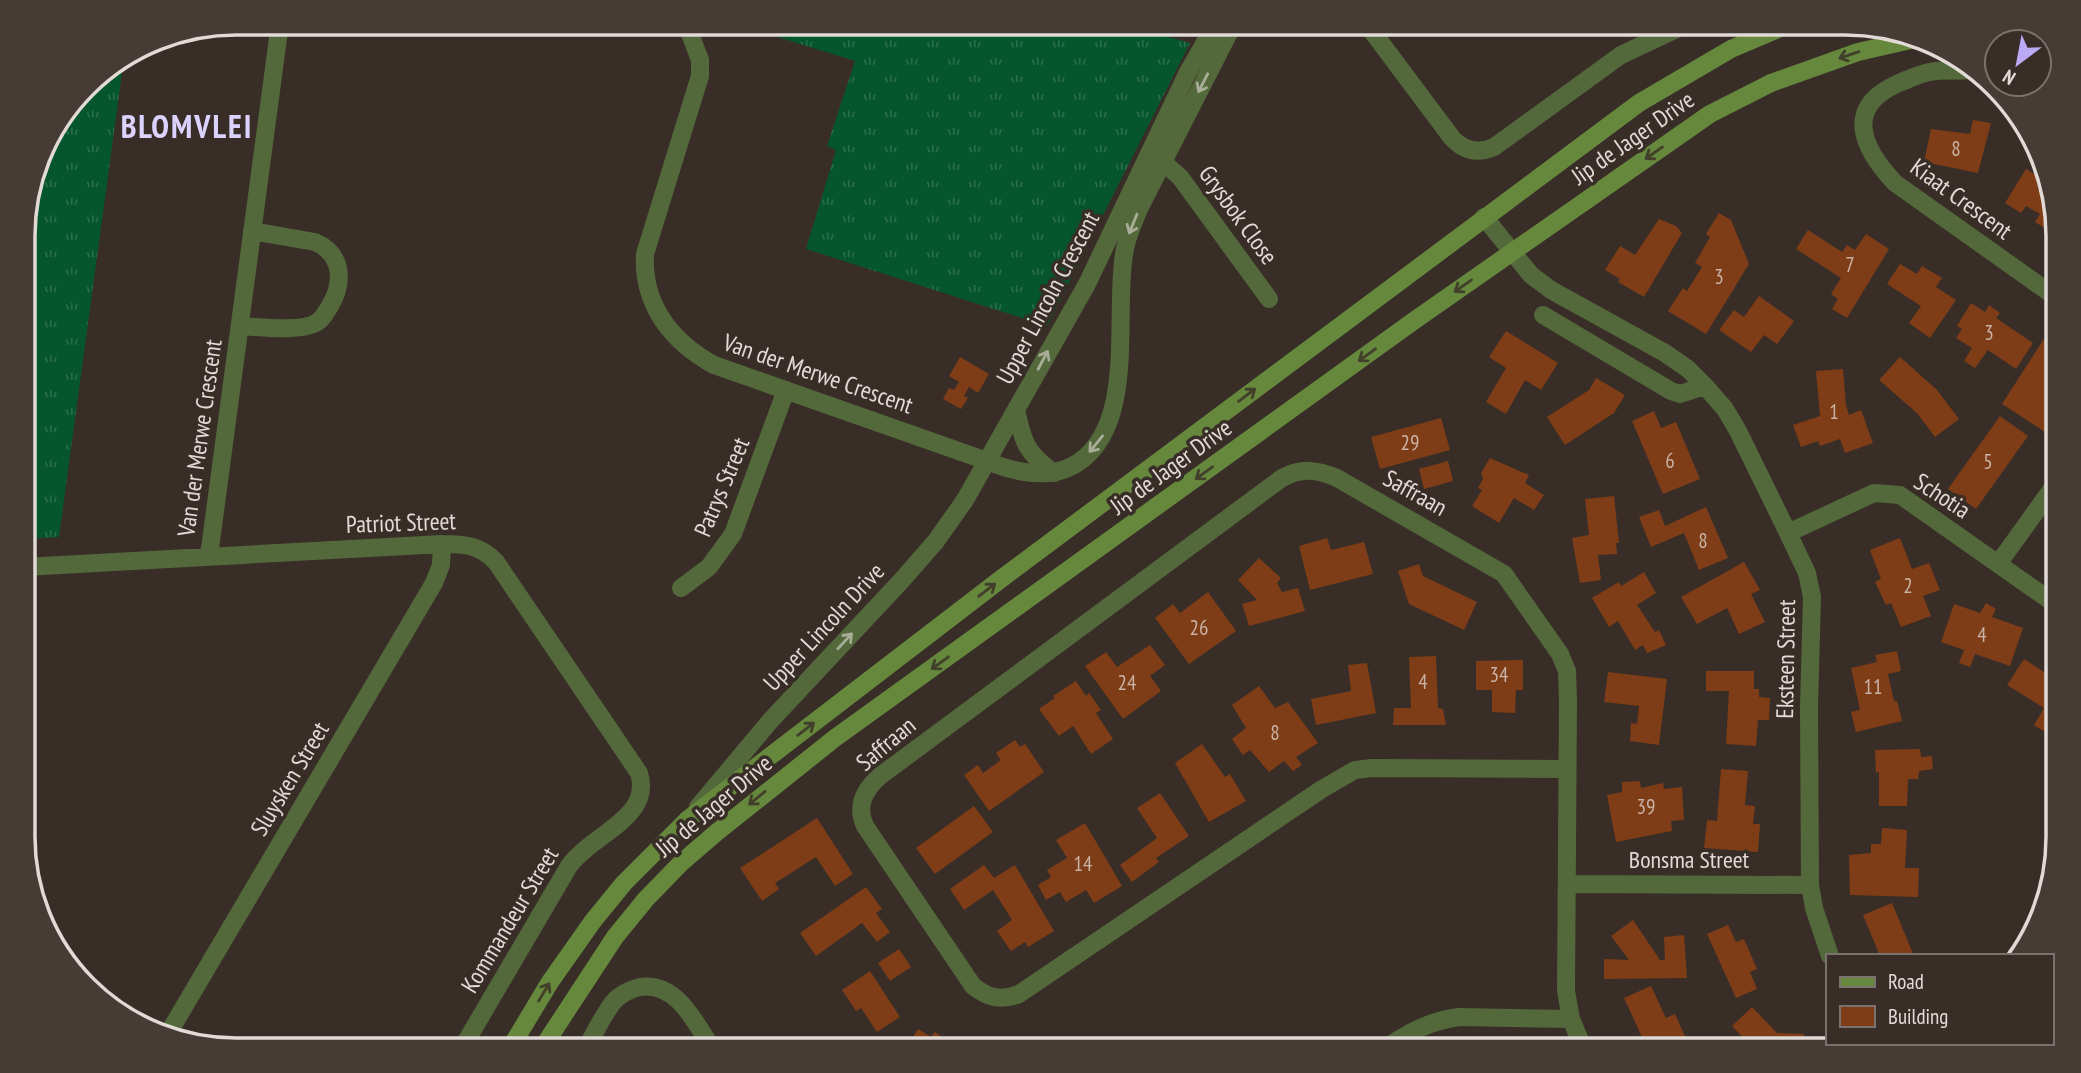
<svg xmlns="http://www.w3.org/2000/svg" width="2081" height="1073" viewBox="0 0 2081 1073" font-family="'PT Sans Narrow',sans-serif">
<defs>
<pattern id="grass-tufts" width="24" height="20" patternUnits="userSpaceOnUse" patternTransform="scale(1.75)"><rect width="24" height="20" fill="#05552d"/><path d="M3 7l-1-3M5 7V3M7 7l1-3M15 17l-1-3M17 17v-4M19 17l1-3" fill="none" stroke="#296d4b"/></pattern>
</defs>
<rect width="100%" height="100%" fill="#392d27"/>
<path fill="url(#grass-tufts)" d="M745,23H1121L1190,43L1047,326L806,249L836,150L827,146L855,61L745,27Z
M124,58L59,537L24,539L23,221L45,141L95,76Z"/>
<path fill="#7e3d16" d="M1973,120L1991,123L1978,173L1924,162L1931,129L1970,134Z
M2026,169L2043,179L2037,189L2053,199L2056,208L2057,236L2035,222L2040,214L2026,206L2021,213L2005,203Z
M1719,213L1731,220L1749,264L1706,334L1668,311L1683,288L1687,291L1702,267L1695,263L1710,237L1706,234Z
M1659,219L1676,226L1682,233L1644,297L1618,282L1620,279L1605,270L1620,246L1635,255Z
M1808,230L1842,252L1847,245L1855,250L1866,234L1889,249L1847,318L1832,309L1838,299L1831,294L1841,278L1796,249Z
M1900,264L1917,274L1922,266L1942,278L1936,287L1956,300L1930,338L1909,323L1921,306L1887,284Z
M1759,296L1794,321L1777,344L1764,335L1751,352L1719,330L1734,310L1744,317Z
M1971,303L1985,312L1989,305L2000,313L1996,318L2033,343L2016,369L1988,350L1975,368L1964,361L1972,348L1956,338L1962,329L1957,326Z
M1506,331L1558,363L1541,390L1525,380L1506,414L1486,402L1506,368L1489,357Z
M2047,334L2057,340V413L2045,432L2002,404Z
M960,357L989,374L978,393L969,387L964,396L968,398L961,409L943,399L949,388L954,390L959,382L949,376Z
M1900,357L1937,390L1959,419L1935,437L1917,413L1879,380Z
M1843,369L1846,405L1849,415L1861,410L1873,443L1845,453L1840,439L1820,446L1818,441L1801,447L1793,425L1820,416L1816,371Z
M1596,378L1625,395L1614,413L1565,445L1547,417L1589,390Z
M1654,411L1661,428L1676,422L1700,479L1663,494L1632,421Z
M2000,416L2028,436L1976,509L1948,489Z
M1441,418L1450,450L1380,469L1371,437Z
M1490,458L1529,475L1525,483L1544,495L1534,510L1514,498L1499,523L1472,506L1482,490L1478,488L1483,479L1481,473Z
M1448,461L1453,481L1424,489L1419,469Z
M1614,496L1619,543H1616L1617,554L1598,555L1601,580L1580,583L1572,538L1589,535L1585,499Z
M1706,507L1728,558L1699,570L1684,533L1651,547L1639,517L1659,510L1665,526Z
M1327,538L1331,550L1364,542L1373,574L1310,590L1299,546Z
M1900,538L1912,569L1929,563L1940,590L1923,596L1931,616L1901,627L1891,603L1886,605L1875,582L1881,579L1870,550Z
M1259,558L1281,578L1277,583L1282,592L1298,588L1305,611L1249,626L1242,604L1257,600L1238,580Z
M1744,562L1760,590L1751,594L1765,622L1739,634L1727,608L1697,624L1681,597Z
M1419,564L1423,576L1477,602L1464,630L1409,604L1398,571Z
M1644,572L1656,593L1637,605L1655,632L1659,630L1666,645L1647,653L1643,645L1635,650L1618,621L1609,627L1592,598L1619,582L1621,586Z
M1208,592L1236,631L1189,664L1155,618L1173,604L1180,613Z
M1986,603L1996,609L1992,617L2023,628L2010,666L1975,654L1970,667L1959,663L1964,650L1941,642L1954,604L1980,613Z
M1150,645L1165,665L1150,676L1161,691L1123,719L1085,666L1106,652L1117,667Z
M1897,651L1901,671L1888,674L1894,701H1897L1902,721L1856,732L1851,712L1860,710L1851,668L1877,662L1875,655Z
M1436,656L1438,708L1443,709L1446,725H1393L1394,708H1411L1409,657Z
M2024,659L2058,681V730L2053,737L2034,725L2044,708L2007,685Z
M1523,660V690H1516L1515,713L1492,712V690H1476V661Z
M1367,663L1376,713L1316,725L1311,699L1351,691L1348,665Z
M1706,671H1754V689H1759V697L1770,698L1769,720H1758L1756,746L1726,744L1729,691H1706Z
M1608,672L1667,679L1659,745L1630,741L1631,723L1637,724L1639,706L1604,702Z
M1076,681L1086,696L1089,693L1101,710L1096,713L1113,739L1091,754L1073,726L1059,736L1039,709L1055,698L1053,696Z
M1259,686L1275,708L1288,702L1318,743L1296,757L1302,765L1293,771L1284,761L1269,772L1250,750L1243,755L1232,739L1246,728L1232,705Z
M1015,740L1020,747L1025,744L1044,772L989,811L964,775L978,765L983,773L1001,760L996,753Z
M1202,744L1225,777L1230,774L1246,801L1209,822L1175,763Z
M1920,749L1921,757L1932,756L1933,769L1919,771L1918,779H1908L1907,806H1879V772L1876,773L1875,750Z
M1721,769L1748,771L1745,805L1755,806L1753,824H1760L1758,852L1704,848L1707,820L1717,821Z
M1640,781L1641,788L1663,783L1664,789L1682,787L1684,820L1671,821L1672,831L1616,842L1607,795L1622,792V782Z
M1160,793L1189,836L1156,858L1159,862L1132,882L1120,865L1157,838L1137,808Z
M974,806L993,832L935,874L916,848Z
M817,818L853,874L835,886L816,857L775,883L779,889L762,901L740,868Z
M1085,823L1122,886L1094,903L1086,890L1066,902L1060,892L1046,900L1038,885L1051,877L1047,870L1067,858L1056,840Z
M1882,828L1907,830L1905,868H1919L1918,897L1850,895L1849,855L1871,853V844H1881Z
M984,865L994,878L1015,865L1054,931L1028,947L1025,942L1011,951L997,931L1012,920L993,890L964,910L950,889Z
M866,887L882,909L876,913L890,932L877,942L862,923L816,956L800,933Z
M1892,903L1914,956H1880L1863,915Z
M1633,920L1660,960H1665L1664,937L1684,935L1687,978L1604,979V959L1629,960L1611,936Z
M1728,925L1736,942L1744,939L1757,969L1750,972L1757,989L1736,998L1707,934Z
M899,949L911,967L890,981L878,963Z
M870,971L900,1017L877,1032L861,1008L856,1011L842,990Z
M1651,986L1666,1018L1675,1014L1687,1041L1667,1050H1648L1624,998Z
M1752,1007L1777,1033L1804,1034V1050H1755L1732,1026Z
M918,1029L931,1037L935,1032L946,1040L942,1045L950,1050H905Z"/>
<g fill="none" stroke-linecap="round" stroke-linejoin="round">
<path stroke="#53693b" stroke-width="18" d="M686,23L700,60V76L645,254C642,305 672,342 714,365L987,461
M1366,23L1452,138C1464,151 1478,154 1494,147L1621,55L1689,23
M1969,70C1958,71 1947,70 1936,71C1923,72 1911,78 1899,83C1843,107 1862,148 1895,183L2057,298
M1149,156L1164,163L1180,177L1269,299
M1484,217L1531,275L1551,290L1665,353L1688,369L1705,386L1725,409L1738,431L1788,533L1807,573L1812,597L1809,707L1810,885L1814,908L1830,956
M1543,315L1671,391L1680,394L1705,386
M240,326C260,327 300,332 316,323C323,319 326,312 330,306C344,282 343,254 315,242L252,231
M1788,533L1874,493L1900,495L2058,606
M209,556L280,23
M1998,564L2057,482
M24,567L442,544C465,544 480,545 496,562L639,773C653,818 593,833 569,866L461,1050
M681,588L709,567L733,534L786,390
M1566,769L1372,768L1355,770L1322,789L1019,994C1001,1001 988,998 973,986L865,826C856,806 864,790 880,776L1282,478C1302,467 1318,470 1337,478L1504,574L1560,654L1567,671L1568,701L1566,991L1571,1019L1584,1050
M2055,850L2058,805
M1568,884L1810,885
M168,1034L434,583L441,565L442,544
M1864,1043L1865,1048
M585,1050C595,1034 603,1013 616,999C623,993 631,989 640,987C677,981 696,1024 713,1050
M1383,1050C1407,1033 1429,1021 1459,1017L1571,1019"/>
<path stroke="#53693b" stroke-width="18" d="M1016,410C1023,442 1026,453 1054,473
M987,461C1016,473 1051,481 1079,462C1136,423 1114,316 1124,254C1126,238 1133,224 1139,209L1234,23
M698,807L771,720L902,580L936,541L965,500L1087,284L1187,74L1216,23"/>
<path stroke="#65883d" stroke-width="18" d="M509,1050L550,982L593,921L624,883L687,820L1001,579L1639,103L1731,49L1792,23
M541,1050L615,937L646,899L681,863L717,832L835,738L1415,320L1710,114L1771,83L1858,52L1915,39"/>
</g>
<defs><path id="oneway-shaft" d="M-6 0H5M1.5-3L5.5 0L1.5 3" fill="none" stroke-width="1.6" stroke-linecap="round" stroke-linejoin="round" transform="scale(1.75)"/></defs>
<g stroke="#423f2b">
<use href="#oneway-shaft" transform="translate(1849 55) rotate(161)"/>
<use href="#oneway-shaft" transform="translate(1654 153) rotate(145)"/>
<use href="#oneway-shaft" transform="translate(1463 286) rotate(145)"/>
<use href="#oneway-shaft" transform="translate(1367 355) rotate(144)"/>
<use href="#oneway-shaft" transform="translate(1247 395) rotate(-37)"/>
<use href="#oneway-shaft" transform="translate(1204 473) rotate(144)"/>
<use href="#oneway-shaft" transform="translate(987 590) rotate(-37)"/>
<use href="#oneway-shaft" transform="translate(940 663) rotate(144)"/>
<use href="#oneway-shaft" transform="translate(806 729) rotate(-37)"/>
<use href="#oneway-shaft" transform="translate(757 798) rotate(141)"/>
<use href="#oneway-shaft" transform="translate(544 992) rotate(-59)"/>
</g>
<g stroke="#a8ad98">
<use href="#oneway-shaft" transform="translate(1203 83) rotate(117)"/>
<use href="#oneway-shaft" transform="translate(1133 224) rotate(112)"/>
<use href="#oneway-shaft" transform="translate(1043 360) rotate(-62)"/>
<use href="#oneway-shaft" transform="translate(1096 444) rotate(129)"/>
<use href="#oneway-shaft" transform="translate(845 641) rotate(-47)"/>
</g>
<g text-anchor="middle" stroke-width="7" stroke-linejoin="round" paint-order="stroke">
<g font-size="21" fill="#c8b3a6">
<text x="1956" y="156">8</text>
<text x="1850" y="272">7</text>
<text x="1719" y="284">3</text>
<text x="1989" y="340">3</text>
<text x="1834" y="419">1</text>
<text x="1410" y="450">29</text>
<text x="1670" y="468">6</text>
<text x="1988" y="469">5</text>
<text x="1703" y="548">8</text>
<text x="1908" y="593">2</text>
<text x="1199" y="635">26</text>
<text x="1982" y="642">4</text>
<text x="1499" y="682">34</text>
<text x="1423" y="689">4</text>
<text x="1127" y="690">24</text>
<text x="1873" y="694">11</text>
<text x="1275" y="740">8</text>
<text x="1646" y="814">39</text>
<text x="1083" y="871">14</text>
</g>
<g font-size="24" fill="#e1dad6" stroke="#392d27">
<text transform="translate(1633 138) rotate(-35)" y="8">Jip de Jager Drive</text>
<text transform="translate(1961 199) rotate(36)" y="8">Kiaat Crescent</text>
<text transform="translate(1238 215) rotate(54)" y="8">Grysbok Close</text>
<text transform="translate(1048 298) rotate(-62)" y="8">Upper Lincoln Crescent</text>
<text transform="translate(818 374) rotate(19)" y="8">Van der Merwe Crescent</text>
<text transform="translate(200 438) rotate(-82)" y="8">Van der Merwe Crescent</text>
<text transform="translate(1171 467) rotate(-36)" y="8">Jip de Jager Drive</text>
<text transform="translate(722 487) rotate(-67)" y="8">Patrys Street</text>
<text transform="translate(1415 493) rotate(29)" y="8">Saffraan</text>
<text transform="translate(1942 496) rotate(33)" y="8">Schotia</text>
<text transform="translate(401 523) rotate(-2)" y="8">Patriot Street</text>
<text transform="translate(824 627) rotate(-47)" y="8">Upper Lincoln Drive</text>
<text transform="translate(1786 659) rotate(-89)" y="8">Eksteen Street</text>
<text transform="translate(886 744) rotate(-40)" y="8">Saffraan</text>
<text transform="translate(290 779) rotate(-59)" y="8">Sluysken Street</text>
<text transform="translate(714 806) rotate(-40)" y="8">Jip de Jager Drive</text>
<text x="1689" y="868">Bonsma Street</text>
<text transform="translate(510 920) rotate(-59)" y="8">Kommandeur Street</text>
</g>
<g font-size="32" font-weight="bold" letter-spacing="2" fill="#dbd2fe" stroke="#392d27">
<text x="187" y="138">BLOMVLEI</text>
</g>
</g>
<path d="M0 0H2081V1073H0ZM236 35H1845A201 201 0 0 1 2046 236V837A201 201 0 0 1 1845 1038H236A201 201 0 0 1 35 837V236A201 201 0 0 1 236 35Z" fill="#463b35" fill-rule="evenodd"/>
<path fill="none" stroke="#e1dad6" stroke-width="3.5" d="M236 35H1845A201 201 0 0 1 2046 236V837A201 201 0 0 1 1845 1038H236A201 201 0 0 1 35 837V236A201 201 0 0 1 236 35Z"/>
<rect x="1826" y="954" width="228" height="91" fill="#392d27" stroke="#7c726d" stroke-width="2"/>
<rect x="1840" y="977" width="35" height="10" fill="#65883d" stroke="#7c726d" stroke-width="2"/>
<text x="1888" y="989" font-size="21" fill="#e1dad6">Road</text>
<rect x="1840" y="1006" width="35" height="21" fill="#7e3d16" stroke="#7c726d" stroke-width="2"/>
<text x="1888" y="1024" font-size="21" fill="#e1dad6">Building</text>
<g transform="translate(2018 63) rotate(212)"><circle r="33" fill="#392d27" stroke="#7c726d" stroke-width="2"/>
<path d="M0-5L12 26L0 18L-12 26Z" fill="#bbaaf6"/>
<text y="-10" font-size="19" font-weight="bold" text-anchor="middle" fill="#e1dad6">N</text>
</g>
</svg>
